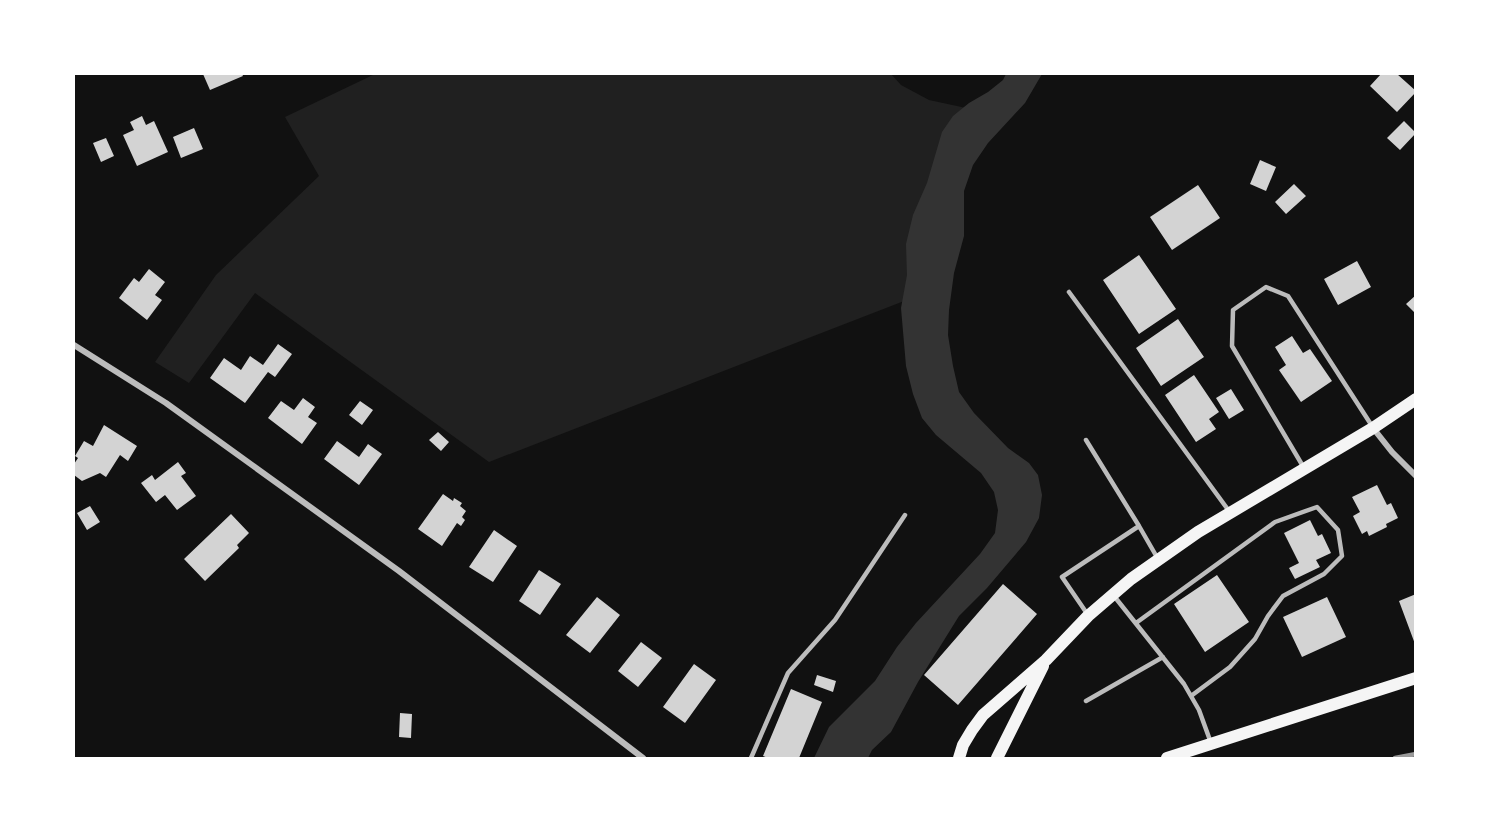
<svg xmlns="http://www.w3.org/2000/svg" width="1489" height="832" viewBox="0 0 1489 832" font-family="'Source Sans 3',sans-serif">
<rect width="100%" height="100%" fill="#111"/>
<path fill="#202020" d="M375,74H891L901,85L929,100L980,111L917,296L489,462L255,293L189,383L155,362L216,275L319,176L285,117Z"/>
<path fill="#333" d="M1006,74H1042L1025,103L988,143L973,165L964,191V236L954,273L949,310L948,335L953,366L959,392L974,413L1008,448L1029,463L1038,475L1042,495L1039,518L1026,542L987,588L959,616L918,682L891,732L872,750L868,758H814L829,727L875,681L897,647L916,623L980,554L995,533L998,510L994,492L981,473L936,435L922,418L913,394L906,366L901,308L907,275L906,244L913,215L927,183L942,132L953,116L969,103L988,92L1003,80Z"/>
<path fill="#d3d3d3" d="M203,74H242L243,76L210,90Z
M1381,74H1397L1416,91V92L1397,112L1370,86Z
M142,116L146,125L154,121L168,152L137,166L123,135L134,130L130,122Z
M1404,121L1416,133L1400,150L1387,138Z
M194,128L203,149L181,158L173,137Z
M106,138L114,156L101,162L93,143Z
M1260,160L1276,167L1266,191L1250,184Z
M1294,184L1306,196L1286,214L1275,202Z
M1198,185L1220,218L1172,250L1150,217Z
M1139,255L1176,309L1139,334L1103,280Z
M1357,261L1371,287L1338,305L1324,279Z
M149,269L165,282L155,295L162,300L147,320L119,298L134,278L139,282Z
M1416,295V314L1406,304Z
M1178,319L1204,357L1161,386L1136,348Z
M1292,336L1303,353L1310,349L1332,381L1301,402L1279,370L1286,365L1275,347Z
M278,344L292,354L275,377L268,372L245,403L210,378L224,358L241,370L250,356L263,365Z
M1194,375L1219,412L1209,419L1216,429L1196,442L1165,395Z
M1231,389L1244,410L1229,419L1216,398Z
M303,398L315,407L308,417L317,423L302,444L268,418L281,401L294,410Z
M360,401L373,410L362,425L349,415Z
M104,425L137,446L128,461L120,455L106,477L100,473L82,481L74,475V464L78,458L75,456L84,441L93,446Z
M438,432L449,442L441,451L429,440Z
M337,441L359,457L368,444L382,454L359,485L324,459Z
M178,462L186,473L181,476L196,496L177,510L165,495L156,502L141,483L152,475L155,480Z
M1377,485L1387,505L1391,503L1398,518L1386,524L1387,527L1369,536L1367,531L1362,534L1353,516L1360,512L1352,497Z
M443,494L453,501L454,498L462,503L460,506L466,511L462,517L465,520L461,526L457,523L442,546L418,529Z
M90,506L100,522L87,530L77,513Z
M231,514L249,533L237,545L239,548L205,581L184,559Z
M1310,520L1318,536L1322,534L1331,553L1316,560L1320,567L1295,579L1289,568L1299,563L1284,533Z
M494,530L517,546L493,582L469,567Z
M539,570L561,584L540,615L519,601Z
M1217,575L1249,622L1205,652L1174,604Z
M1003,584L1037,614L958,705L924,675Z
M1416,594V644H1415L1399,601Z
M597,597L620,615L590,653L566,635Z
M1327,597L1346,637L1302,657L1283,617Z
M641,642L662,658L638,687L618,671Z
M694,664L716,680L685,723L663,707Z
M817,675L836,681L833,692L814,685Z
M791,689L822,702L799,758H768L763,756Z
M400,713L412,714L411,738L399,737Z"/>
<g fill="none" stroke-linecap="round" stroke-linejoin="round">
<path stroke="#bcbcbc" stroke-width="4.5" d="M1069,292L1229,511
M1086,440L1139,526L1062,577L1088,615
M1304,468L1232,346L1233,310L1266,287L1288,296L1372,426
M1139,526L1158,559
M1114,596L1184,684L1199,710L1211,743
M1136,623L1275,522L1317,507L1338,530L1342,556L1324,574L1283,596L1268,616L1255,639L1230,667L1191,696
M1086,701L1163,657
M751,758L788,673L835,620L905,515"/>
<path stroke="#bcbcbc" stroke-width="6" d="M74,345L166,403L399,571L643,758
M1373,428L1392,452L1416,476"/>
<path stroke="#f5f5f5" stroke-width="12" d="M959,758L963,745L972,730L983,715L1046,660L1088,616L1131,579L1198,532L1373,428L1416,399
M997,758L1043,666
M1167,758L1416,678"/>
<path stroke="#9a9a9a" stroke-width="4.5" d="M1395,758L1416,754"/>
</g>
<rect width="1489" height="832" fill="none" stroke="#ffffff" stroke-width="150"/>
</svg>
